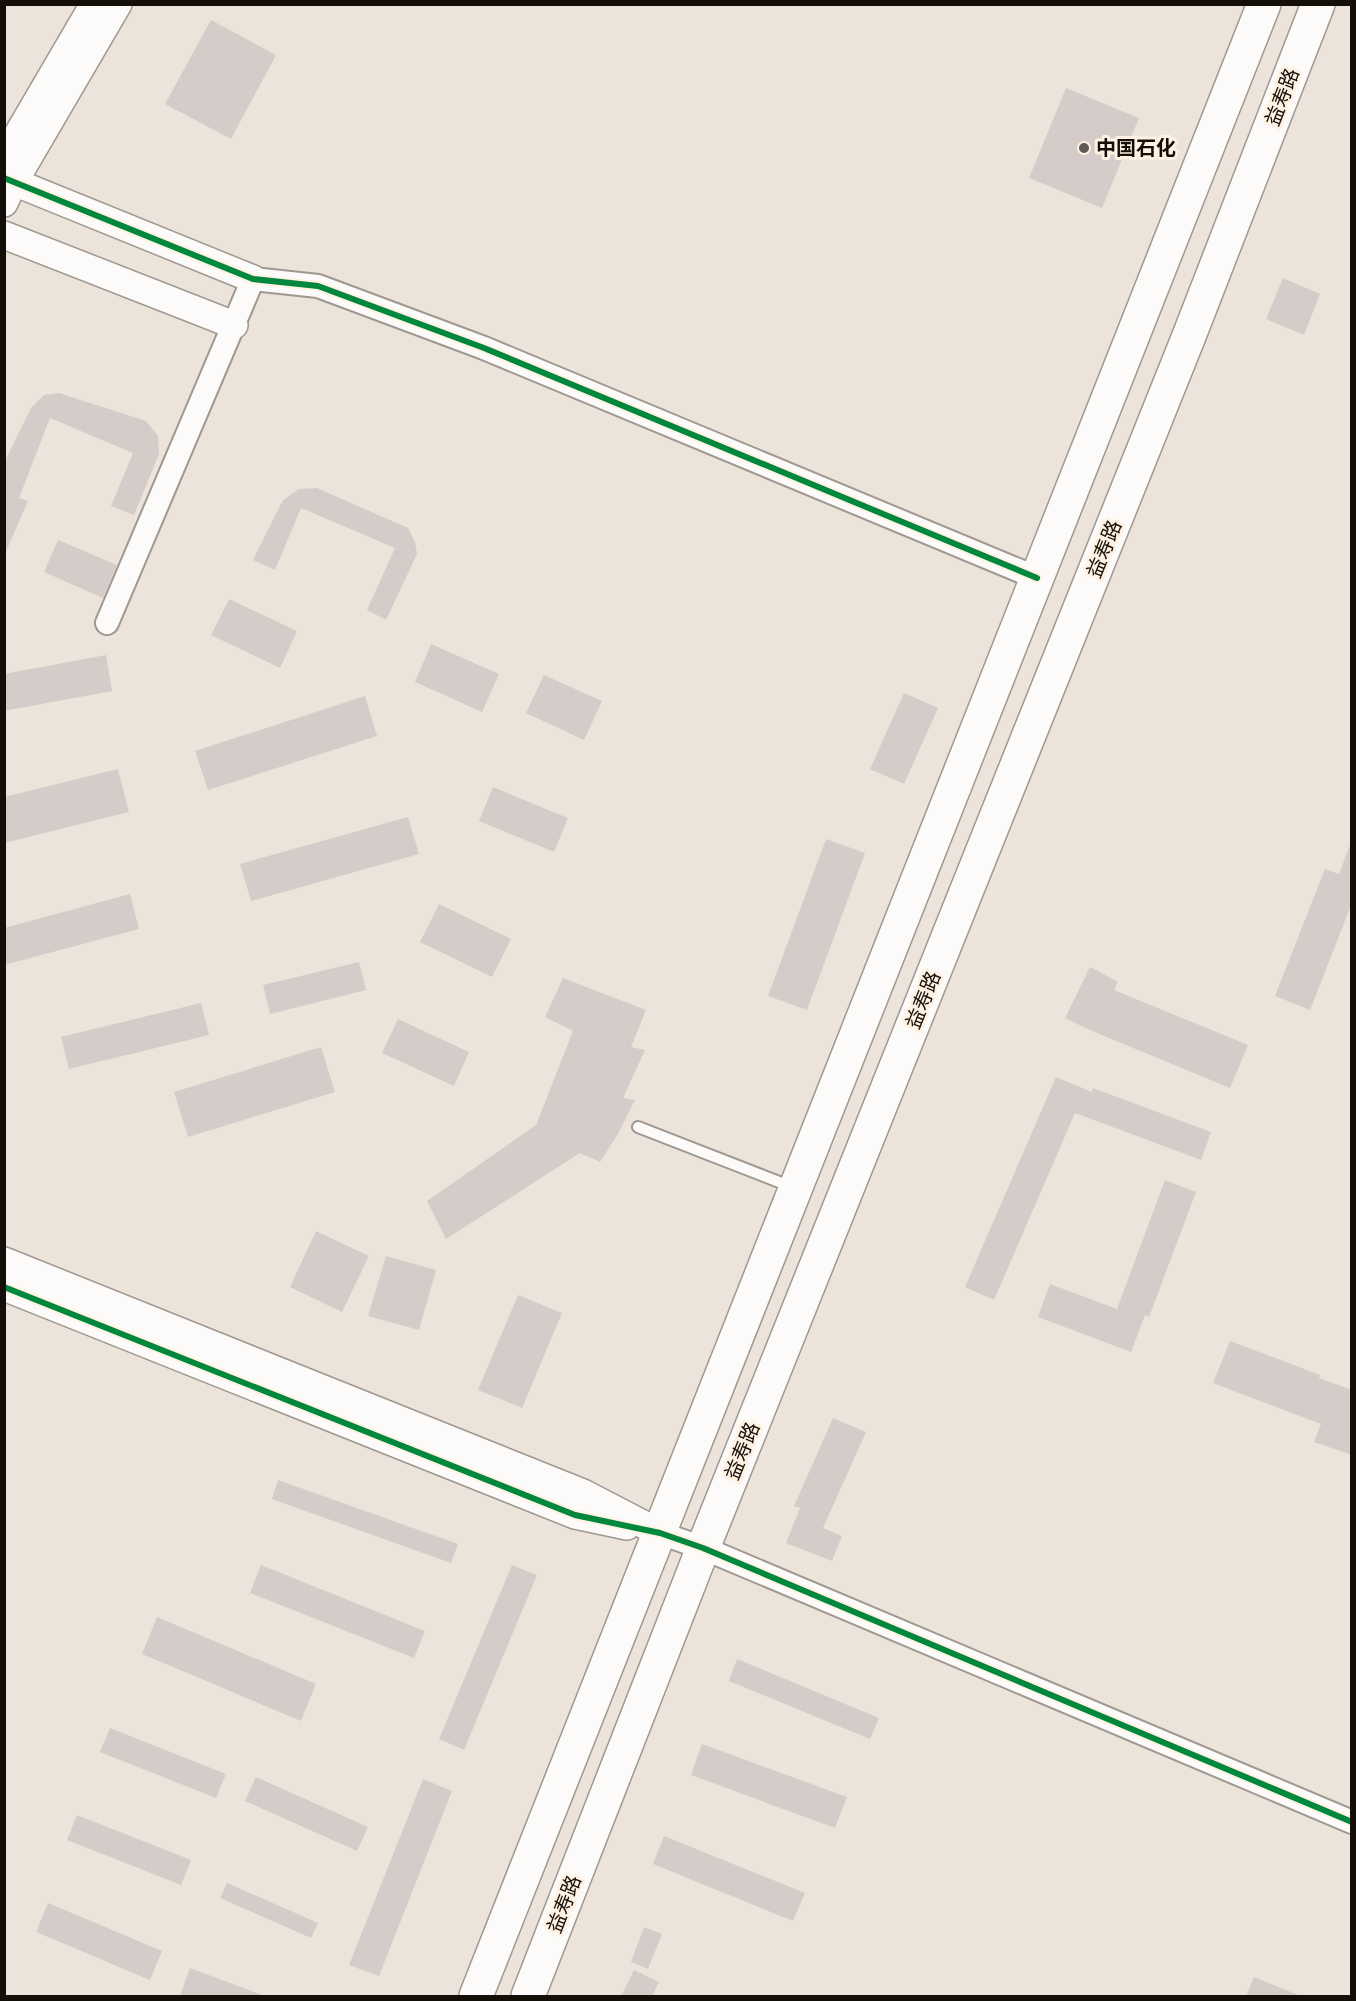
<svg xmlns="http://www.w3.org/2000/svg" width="1356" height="2001" viewBox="0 0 1356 2001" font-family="Bitter,'Noto Sans SC',serif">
<rect width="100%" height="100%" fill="#ece3da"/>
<path fill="#d5ccca" d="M211,20L276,55L231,139L165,104Z
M1066,88L1139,118L1102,208L1029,178Z
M1283,278L1320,294L1304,335L1266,319Z
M59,393L146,421L158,436L159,454L134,515L111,506L133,453L50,418L19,498L28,501L4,556V463L31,408L44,395Z
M317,488L408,528L415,542L417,554L386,620L367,610L395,548L301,508L275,570L253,560L283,500L299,489Z
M58,540L117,565L103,598L44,572Z
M229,599L297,631L280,668L211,635Z
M431,644L499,674L482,712L415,682Z
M106,655L112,691L4,711V674Z
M544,675L602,701L584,740L526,713Z
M904,693L938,708L904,784L870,769Z
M365,696L377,736L208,790L195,751Z
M118,769L129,812L4,843V797Z
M493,787L568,818L554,852L479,821Z
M408,817L419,854L251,901L240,864Z
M826,839L865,853L807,1010L768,996Z
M1350,845L1352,903L1310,1010L1275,996L1325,869L1339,874Z
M130,894L139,929L4,965V928Z
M439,904L511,939L492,977L420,942Z
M359,962L366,990L270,1014L263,985Z
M1090,967L1118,982L1114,990L1248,1045L1230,1088L1092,1031L1065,1018Z
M563,978L646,1010L631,1047L645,1050L623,1098L635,1100L618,1134L600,1162L580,1153L446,1239L427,1201L536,1125L573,1031L545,1017Z
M201,1003L209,1035L69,1069L61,1037Z
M398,1019L469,1052L454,1086L382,1053Z
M321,1047L335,1092L188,1137L174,1092Z
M1056,1077L1092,1092L1093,1088L1211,1132L1201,1160L1075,1113L994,1300L965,1287Z
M1165,1180L1196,1192L1149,1317L1145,1315L1131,1352L1038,1317L1050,1284L1117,1309Z
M316,1231L369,1256L342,1312L290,1287Z
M386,1256L436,1270L419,1330L368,1316Z
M518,1295L562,1313L522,1408L478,1390Z
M1230,1341L1320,1375L1319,1378L1352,1390V1455L1314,1442L1321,1424L1213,1383Z
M833,1418L866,1432L823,1528L842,1536L832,1561L786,1543L800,1508L794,1506Z
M278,1480L458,1544L451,1563L272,1499Z
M261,1565L425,1631L414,1658L250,1593Z
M512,1565L537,1575L464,1750L439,1739Z
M157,1617L316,1684L301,1721L142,1654Z
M737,1659L879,1718L870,1739L729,1681Z
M110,1728L226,1774L216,1798L100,1752Z
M702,1744L847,1797L835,1828L691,1775Z
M256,1777L368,1827L357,1851L245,1801Z
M423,1779L452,1791L379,1976L349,1965Z
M77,1815L191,1860L181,1885L67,1840Z
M664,1836L805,1893L793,1921L653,1864Z
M227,1883L318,1923L311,1938L220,1898Z
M48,1903L162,1951L150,1980L36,1932Z
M644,1927L662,1934L648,1969L631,1962Z
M190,1968L262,1995V1996H180Z
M634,1970L659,1982L652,1996H621Z
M1254,1977L1301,1996H1246Z"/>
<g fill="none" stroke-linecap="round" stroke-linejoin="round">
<defs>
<path id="service" d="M638,1127L792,1187"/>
<path id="minor" d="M107,623L253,279L318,286L484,348L1037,578
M660,1533L703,1548L1352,1822"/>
<path id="tertiary" d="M4,158L94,4
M4,178L253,279
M4,203L14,182L118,4
M4,235L234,325
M4,1261L583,1493L660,1533
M4,1287L575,1515L627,1526"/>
<path id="primary" d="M476,1996L1264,4
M528,1996L703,1548L1189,336L1318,4"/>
</defs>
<use href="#service" stroke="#9e9890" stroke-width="14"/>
<use href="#minor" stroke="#9e9890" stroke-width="26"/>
<use href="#tertiary" stroke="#9e9890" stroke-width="30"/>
<use href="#primary" stroke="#9e9890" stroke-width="36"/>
<use href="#service" stroke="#fcfbf9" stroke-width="10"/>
<use href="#minor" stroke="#fcfbf9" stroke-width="22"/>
<use href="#tertiary" stroke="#fcfbf9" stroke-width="27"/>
<use href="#primary" stroke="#fcfbf9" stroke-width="33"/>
<defs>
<path id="cycleway" d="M4,178L253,279L318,286L484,348L1037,578
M4,1287L575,1515L660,1533L703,1548L1352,1822"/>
</defs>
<use href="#cycleway" stroke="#fff2e3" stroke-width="10"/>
<use href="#cycleway" stroke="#00873e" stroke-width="6"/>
</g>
<circle fill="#605952" stroke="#fff2e3" stroke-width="2" cx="1084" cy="148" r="6"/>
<g text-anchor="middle" stroke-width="6" stroke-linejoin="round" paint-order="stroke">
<g font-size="20" fill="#140e08" stroke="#fff2e3">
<text transform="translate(1282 97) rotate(-69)" y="7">益寿路</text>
<text transform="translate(1104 549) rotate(-68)" y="7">益寿路</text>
<text transform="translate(923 1000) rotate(-68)" y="7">益寿路</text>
<text transform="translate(742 1451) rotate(-68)" y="7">益寿路</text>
<text transform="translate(564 1904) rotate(-69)" y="7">益寿路</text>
</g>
<g font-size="20" font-weight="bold" fill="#140e08" stroke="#fff2e3" text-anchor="start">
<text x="1096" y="155">中国石化</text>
</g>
</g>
<rect width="1356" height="2001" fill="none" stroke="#140e08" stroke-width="12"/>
</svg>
